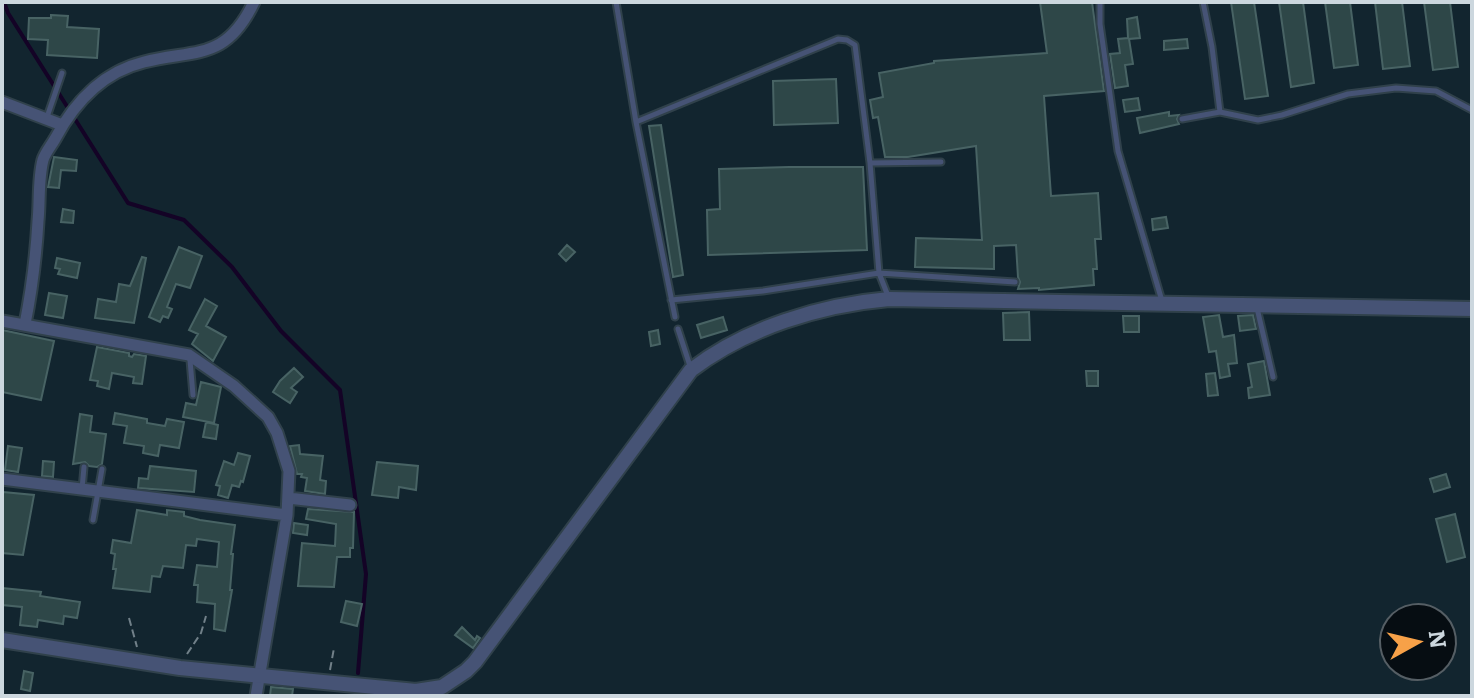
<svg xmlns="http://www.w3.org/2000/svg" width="1474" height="698" viewBox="0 0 1474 698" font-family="Literata,serif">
<rect width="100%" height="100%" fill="#12252f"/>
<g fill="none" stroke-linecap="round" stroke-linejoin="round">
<path stroke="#140326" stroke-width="4" d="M4,2L8,13L128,203L184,220L232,267L281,331L340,390L366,574L358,673"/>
</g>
<path fill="#2e4748" stroke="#486364" stroke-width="2" d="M1040,2H1092L1104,91L1044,96L1051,196L1098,193L1101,239H1095L1097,269H1093L1094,285L1039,290V288L1018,289L1020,282L1018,277L1016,245L994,246V269L915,267L916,238L982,240L976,146L908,157H885L878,117L873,118L870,100L883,97L879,73L934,63V61L1047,53Z
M1231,2H1254L1268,96L1245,99Z
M1279,2H1303L1314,83L1291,87Z
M1325,2H1350L1358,65L1334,68Z
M1375,2H1402L1410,66L1383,69Z
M1424,2H1450L1458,67L1433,70Z
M51,15L68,16L67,27L99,29L97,58L47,55L48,40L28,39L29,18H51Z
M1137,17L1140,38L1129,39L1133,64L1125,65L1128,86L1115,88L1110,54L1120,53L1118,39L1128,38L1127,19Z
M1187,39L1188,48L1164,50V41Z
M836,79L838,123L774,125L773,81Z
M1138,98L1140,110L1125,112L1123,100Z
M1169,112V116L1179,115L1177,119L1179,124L1140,133L1137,118Z
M661,125L683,275L673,277L649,126Z
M54,157L77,160L76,171L61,170L59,188L48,187Z
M789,167H863L867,250L708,255L707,210L720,209L719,169Z
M63,209L74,211L73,223L61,222Z
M1166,217L1168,228L1153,230L1152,219Z
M567,245L575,252L566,261L559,254Z
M179,247L202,256L190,288L176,284L167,307L172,309L168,318L163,316L160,322L149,317Z
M142,257L146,258L134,323L95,318L98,299L116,302L119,284L130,286Z
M57,258L80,263L77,278L58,274L60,269L55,268Z
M49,293L67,296L63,318L45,315Z
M205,299L217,306L206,326L226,337L213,361L192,344L198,334L189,330Z
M1029,312L1030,340H1004L1003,313Z
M1219,315L1223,337L1234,335L1237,363L1228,364L1230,376L1220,378L1216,351L1209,352L1203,317Z
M1253,315L1256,329L1240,331L1238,316Z
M1123,316H1139V332H1124Z
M723,317L727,330L701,338L697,325Z
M2,330L54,341L41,400L2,392Z
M658,330L660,344L651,346L649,332Z
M97,347L129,353V356L132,357L134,354L146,356L142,384L133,383L134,377L112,373L109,389L97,386L98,381L90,380Z
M1264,361L1270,395L1249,398L1248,388L1252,387L1248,364Z
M294,368L303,377L291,388L297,392L290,403L273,392L280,381Z
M1086,371H1098V386H1087Z
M1215,373L1218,395L1208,396L1206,374Z
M201,382L221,387L214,423L183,417L186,403L196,405Z
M115,413L147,419V423L165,426L167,419L184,422L179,448L160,445L158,456L143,453L144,446L124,443L127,426L113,424Z
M80,414L92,416L90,432L106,434L102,464L97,467L89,466L85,462L73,464Z
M206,422L218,425L216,439L203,437Z
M299,445L300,454L323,456L320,480L326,481L325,494L305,491L307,478L301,477L302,474H297L290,446Z
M8,446L22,448L18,472L5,470Z
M238,453L250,456L243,482L241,481L239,487L232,485L228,498L218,495L220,486L216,485L224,461L234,465Z
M43,461L54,462L53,477L42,476Z
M377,462L418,466L416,490L399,487L398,498L372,495Z
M150,466L196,471L194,492L138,488L139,478L148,479Z
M1446,474L1450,487L1434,492L1430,479Z
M3,492L34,495L23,555L2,553Z
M308,509L354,512L353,548H350V557H337L334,587L298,586L302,543L335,546L336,524L306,519Z
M137,510L167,515V510L184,512V516L200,520L235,525L231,554H233L230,590H232L225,631L214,629L215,604L197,602L198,585H194L197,565L217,567L219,542L197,539L196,546L186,545L183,568L163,566L160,577L152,576L150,592L113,588L116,569H113L115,554L111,553L113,540L131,543Z
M1455,514L1465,557L1447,562L1436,519Z
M294,523L308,525L307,535L293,533Z
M2,588L41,592L40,596L80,602L77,618L64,616L63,624L38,620L37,627L20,625L22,607L2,605Z
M346,601L362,604L357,626L341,622Z
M462,627L475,640L477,636L480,638L473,648L455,635Z
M24,671L33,673L30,691L21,689Z
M271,687L293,689L292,696H270Z"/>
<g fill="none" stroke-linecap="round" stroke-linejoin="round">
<defs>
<path id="service" d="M616,2L636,122L675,317
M1100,2V24L1118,151L1162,301
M1203,2L1212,47L1220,112
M47,117L62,73
M1182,119L1220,112L1258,120L1282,115L1348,94L1396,88L1436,91L1472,110
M636,122L838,39L847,40L855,45L870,163L879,273L888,296
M870,163L941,162
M671,300L763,291L879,273L1015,282
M1257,308L1273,377
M678,329L690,366
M190,360L193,395
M82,489L84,467
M93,520L102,469"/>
<path id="minor" d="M2,102L62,125
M2,321L189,355L234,386L268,417L277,433L289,471L287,515L256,696
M25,324C32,289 36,256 38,221C40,202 38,179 43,160C45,153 51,146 55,139C74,103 103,72 144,62C196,49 226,61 254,2
M2,479L287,515
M288,498L350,505"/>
<path id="tertiary" d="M2,640L180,668L416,691L442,687L466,671L475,662L691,370C746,328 820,305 889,299L1472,309"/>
</defs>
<use href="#service" stroke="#30414b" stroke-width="9"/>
<use href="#minor" stroke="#30414b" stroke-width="15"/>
<use href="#tertiary" stroke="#30414b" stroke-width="18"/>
<path stroke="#718089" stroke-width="2" stroke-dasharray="8 4" stroke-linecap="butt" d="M129,618L137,647
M187,654L201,633L206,616
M330,670L334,648"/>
<use href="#service" stroke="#465375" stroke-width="5"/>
<use href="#minor" stroke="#465375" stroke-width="11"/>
<use href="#tertiary" stroke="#465375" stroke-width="14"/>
</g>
<rect width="1474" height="698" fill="none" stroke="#ccd7de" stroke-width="8"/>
<g transform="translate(1418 642) rotate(82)"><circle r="38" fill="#060d12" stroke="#555e64" stroke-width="2"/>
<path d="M0-6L14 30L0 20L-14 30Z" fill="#f7a148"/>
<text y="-12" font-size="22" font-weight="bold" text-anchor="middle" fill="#ccd7de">N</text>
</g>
</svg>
